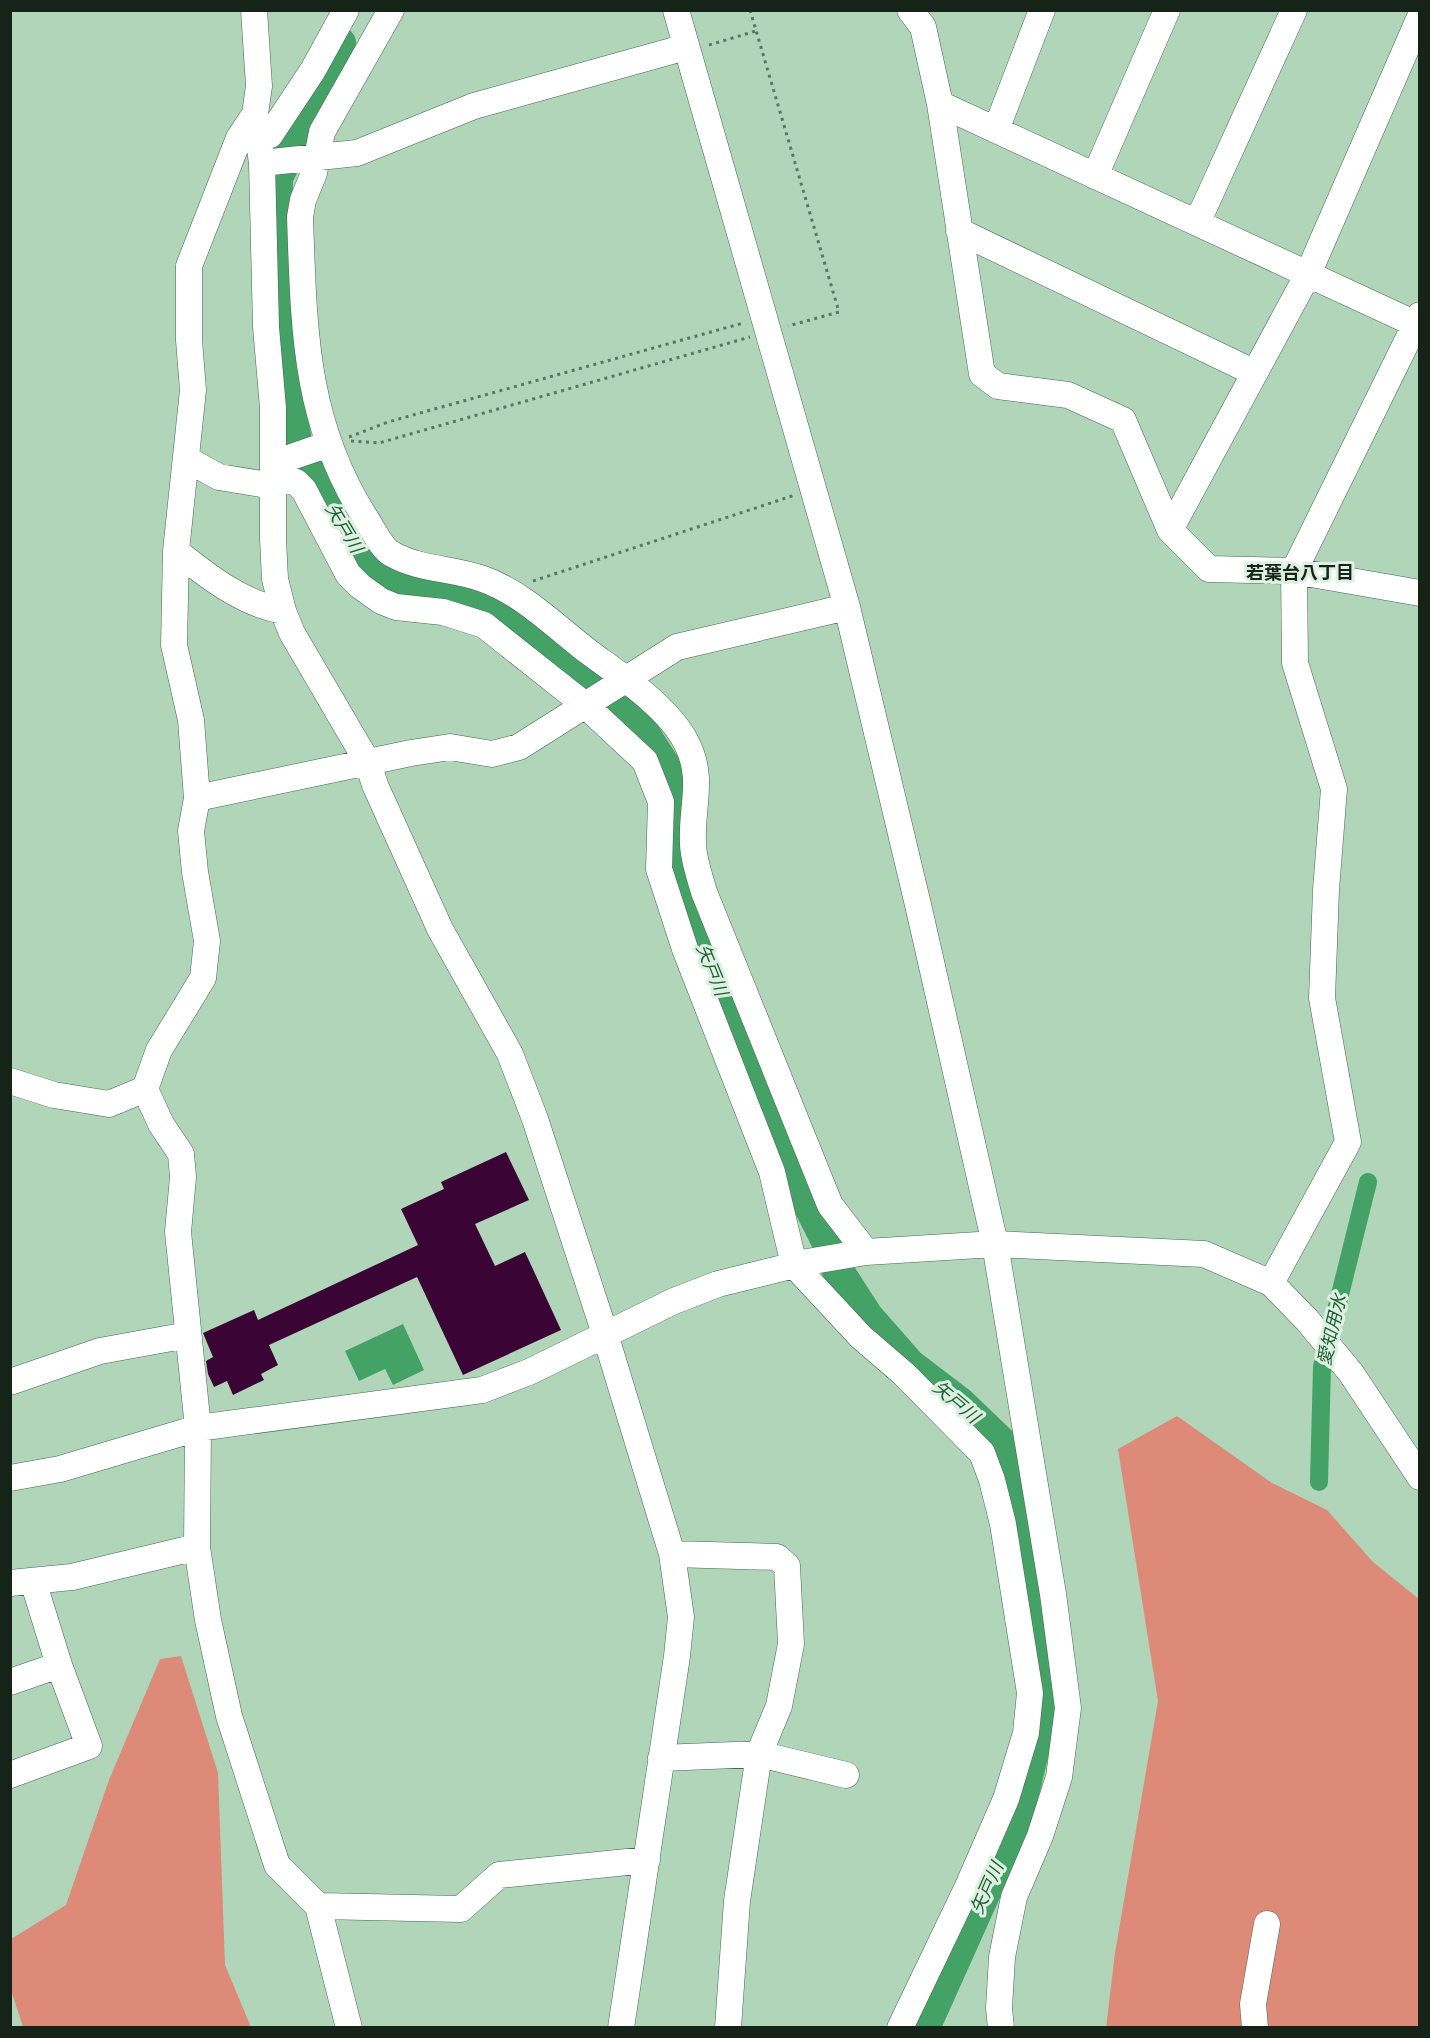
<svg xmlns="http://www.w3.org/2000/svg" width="1430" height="2038" viewBox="0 0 1430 2038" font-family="'Alegreya Sans','Noto Sans JP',sans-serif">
<rect width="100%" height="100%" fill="#b0d5b9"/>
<path fill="#de8a79" d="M1177,1416L1272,1483L1327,1510L1373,1562L1419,1599V2027L1106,2028L1115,1953L1158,1701L1118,1449Z
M181,1656L218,1773L225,1965L251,2027H23L11,1990V1939L66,1905L109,1780L160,1659Z"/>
<path fill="#44a266" d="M403,1324L424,1370L393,1385L385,1369L359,1381L345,1351Z"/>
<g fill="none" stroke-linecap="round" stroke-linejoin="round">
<path stroke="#44a266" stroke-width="18" d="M1319,1482L1322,1367L1368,1182"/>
<path stroke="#44a266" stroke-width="32" d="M340,43L277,178L276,281L283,369L297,446L356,552L387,580L423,590L481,598L631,713L668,771L673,812L671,868L792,1171L827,1241L838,1271L867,1316L910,1365L960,1403L1009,1450L1018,1548L1044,1675L1039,1727L1016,1823L924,2028"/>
</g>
<path fill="#3a0435" d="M506,1152L529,1200L475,1224L495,1266L525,1252L561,1330L463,1375L417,1277L269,1345L278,1365L261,1374L264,1380L233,1395L227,1381L214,1387L208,1374L206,1361L213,1357L203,1333L254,1310L258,1320L418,1245L401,1209L444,1189L441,1182Z"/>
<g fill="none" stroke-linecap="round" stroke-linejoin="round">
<defs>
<path id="minor" d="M254,10L259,86L255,114L262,163L266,327L273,408V539L275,579L283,611L292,633L368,763L375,785L440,929L510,1054L535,1119L605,1334L672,1554L681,1617L677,1656L621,2028
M391,10L322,132L314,173L303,200L300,217C304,329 304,424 368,522C374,531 382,549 392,554C420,570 453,568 483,579C523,593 557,628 590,653C621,676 668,707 686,742C705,778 691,806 693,843C693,859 700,877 704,892L830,1205L866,1252
M676,10L847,607L919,909L995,1244L1053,1594L1068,1708L1059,1777L1040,1836L1014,1897L1002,1957L999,2008L1001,2028
M910,10L923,27L940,104L982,374L998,386L1068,395L1123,420L1170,530L1209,569L1294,571L1420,593
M940,104L1420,326
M255,114L239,138L189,266V340L193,390L176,551L174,645L191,720L197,798L191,831L195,872L207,941L203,978L159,1050L145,1089L161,1124L181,1154L183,1177L178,1232L198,1428L197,1547L208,1620L229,1716L277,1865L318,1906L349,2028
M996,130L1042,10
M259,136L270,135L313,70L346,10
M262,163L357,153L474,106L686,47
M1095,176L1167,10
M1197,223L1294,10
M959,231L1255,373
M188,460L219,477L274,486
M274,463L329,444
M274,477L296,482L304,490L348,574L360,586L381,601L396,607L443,612L484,625L585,705L645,761L661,802L659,869L685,949L772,1172L794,1265L861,1337L904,1374L982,1453L992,1480L1003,1524L1030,1693L1026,1733L1006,1799L969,1884L900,2028
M1170,530L1308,274L1420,17
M176,551C207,576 243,604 283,611
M197,798L411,753L450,747L492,754L519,747L677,647L847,607
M10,1081L54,1095L109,1104L145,1089
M1271,1283L1348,1142L1322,998L1326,890L1334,789L1295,663L1294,571L1420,315
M10,1382L100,1351L188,1335
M10,1478L60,1469L198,1428L482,1390L529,1372L674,1301L718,1284L807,1262L866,1252L995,1244L1204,1254L1271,1283L1307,1320L1351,1373L1420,1477
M672,1554L777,1557L787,1566L791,1644L779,1706L759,1754L737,1901L728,2028
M10,1583L72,1577L197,1547
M10,1682L59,1665
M661,1758L759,1754L846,1775
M10,1775L89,1746L59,1665L33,1581
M318,1906L461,1909L499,1875L647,1860
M1255,2028L1253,2004L1267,1924"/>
</defs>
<use href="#minor" stroke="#46674f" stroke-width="27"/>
<path stroke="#5d7563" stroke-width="3" stroke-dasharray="3 4.5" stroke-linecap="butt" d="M750,10L839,312L788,326
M709,45L756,31
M349,437L388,422L743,323
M351,441L379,443L750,337
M533,581L795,495"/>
<use href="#minor" stroke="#fff" stroke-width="26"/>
</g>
<g text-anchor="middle" stroke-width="6" stroke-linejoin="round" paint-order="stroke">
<g font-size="18" font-style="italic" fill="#1d5f36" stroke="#def0e2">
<text transform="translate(344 528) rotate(59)" y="6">矢戸川</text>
<text transform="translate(712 970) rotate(68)" y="6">矢戸川</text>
<text transform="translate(1332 1330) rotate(-77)" y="6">愛知用水</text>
<text transform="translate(956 1402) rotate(40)" y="6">矢戸川</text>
<text transform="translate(987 1888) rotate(-66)" y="6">矢戸川</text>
</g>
<g font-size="18" font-weight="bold" fill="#152319" stroke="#def0e2">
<text x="1300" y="579">若葉台八丁目</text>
</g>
</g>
<rect width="1430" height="2038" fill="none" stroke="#152319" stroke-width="24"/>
</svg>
